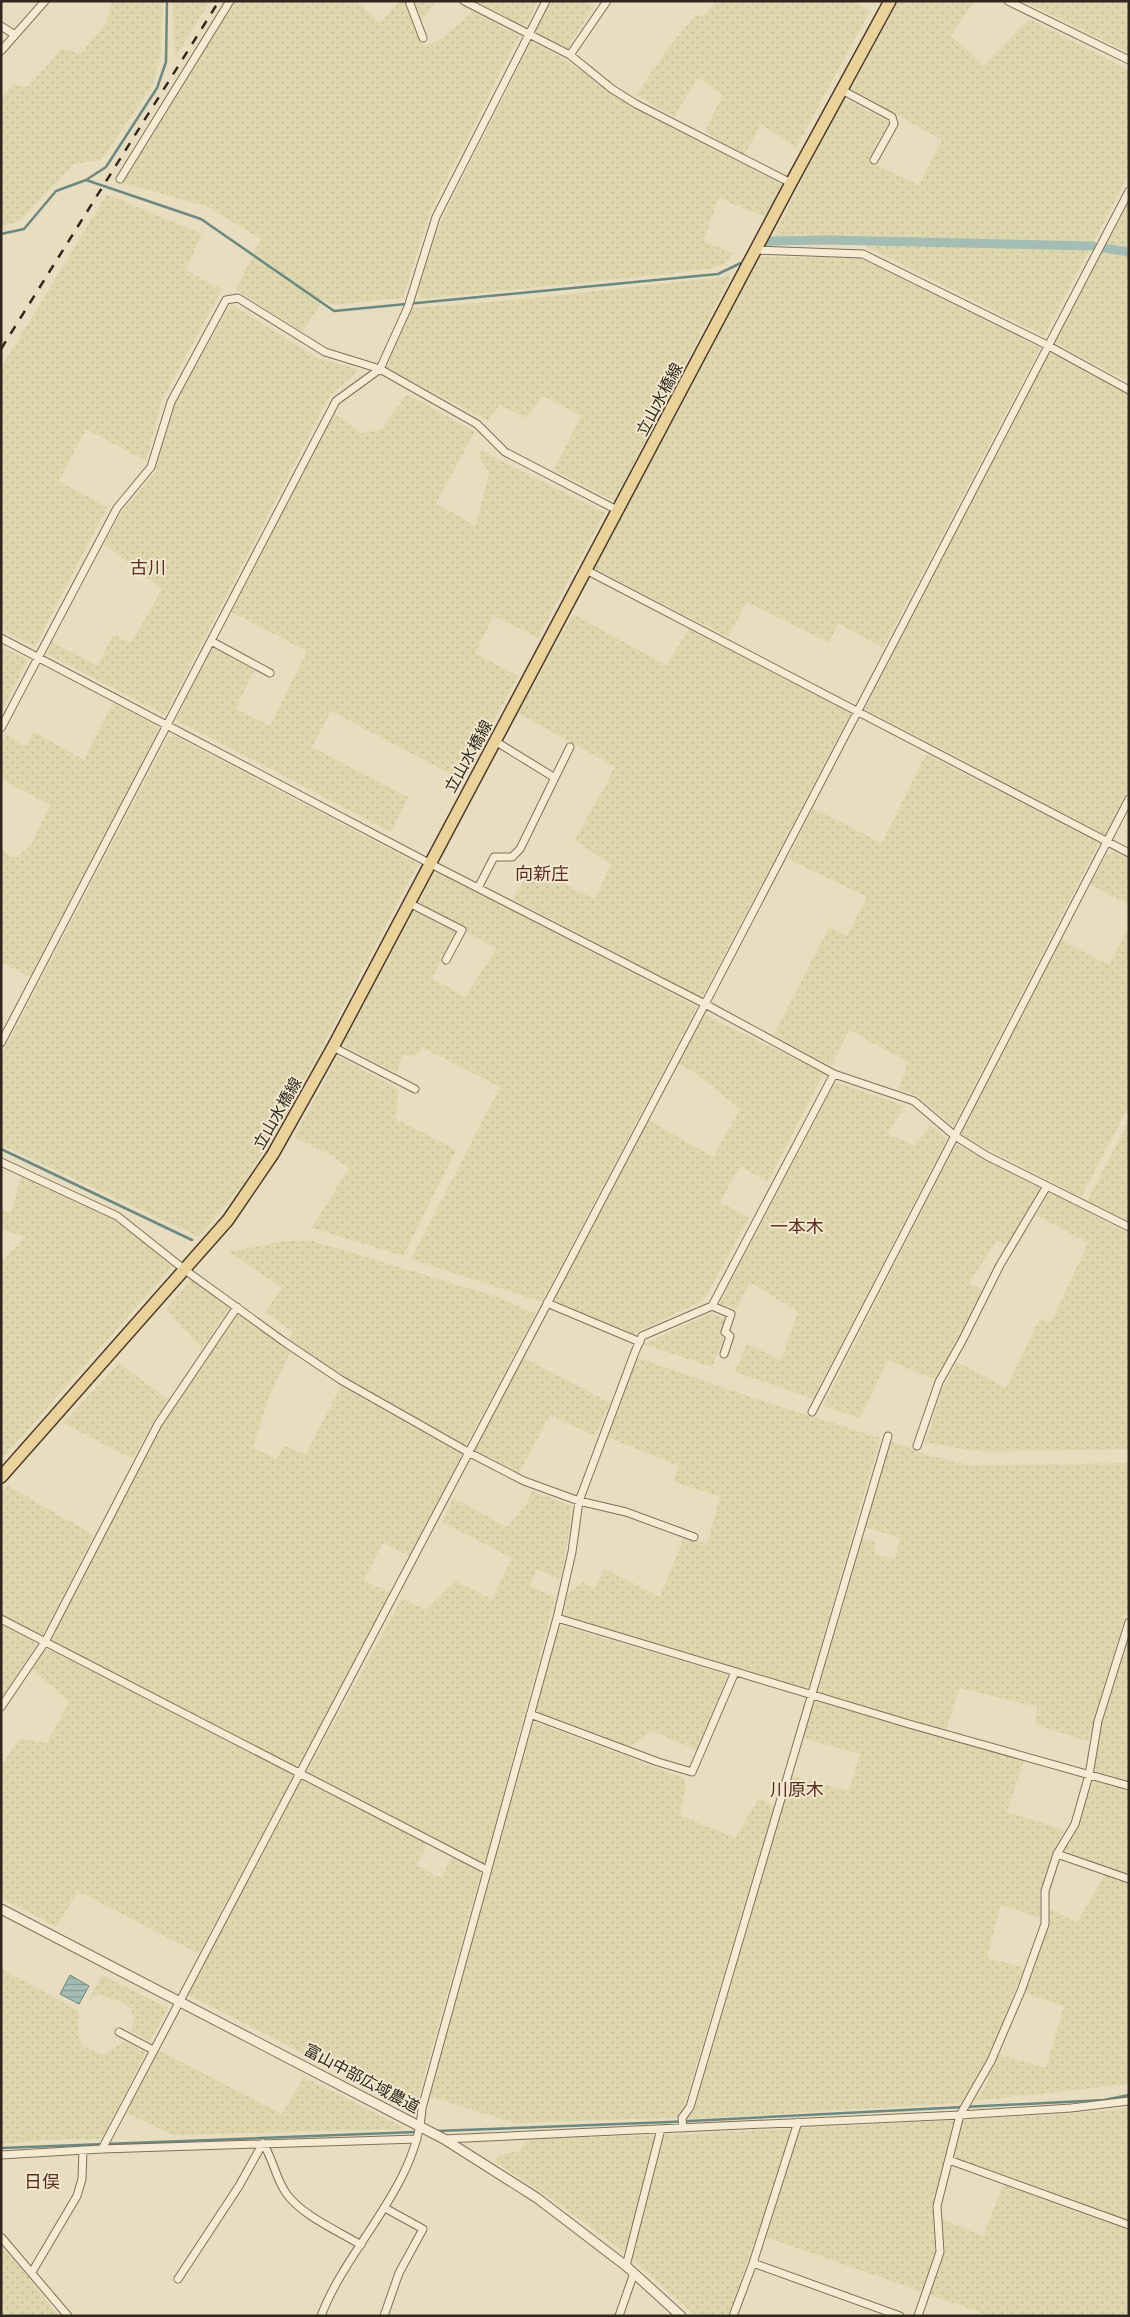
<svg xmlns="http://www.w3.org/2000/svg" width="1130" height="2317" viewBox="0 0 1130 2317" font-family="Lora,'Noto Sans JP',serif">
<defs>
<pattern id="farmland-dots" width="8" height="8" patternUnits="userSpaceOnUse" patternTransform="scale(1.25)"><rect width="8" height="8" fill="#ded7ae"/><path d="M2 2h.1M6 6h.1" fill="none" stroke="#bfb995" stroke-width="1.8" stroke-linecap="round"/></pattern>
<pattern id="water-rules" width="6" height="5" patternUnits="userSpaceOnUse" patternTransform="scale(1.25)"><rect width="6" height="5" fill="#a3bcb4"/><path d="M0 2.5h6" fill="none" stroke="#859992"/></pattern>
</defs>
<rect width="100%" height="100%" fill="#e9ddc0"/>
<path fill="url(#farmland-dots)" d="M112,1H163L161,53L153,85L101,160L74,164L21,220L1,227V98L13,84L28,87L62,48L81,54L107,22Z
M172,1H210L175,58Z
M224,1H356L380,23L400,1H437L414,30L424,47L441,39L474,11L519,36L430,212L403,298L333,305L323,300L302,332L236,290L261,239L206,206L114,181Z
M475,1H538L528,22L520,25Z
M549,1H583L594,6L568,48L535,32Z
M716,1H854L870,11L796,148L761,124L744,156L705,132L722,95L698,78L674,117L636,95L669,47L695,16L704,15Z
M898,1H974L951,36L984,65L1029,19L1129,70V174L1044,336L867,247L852,237H773L844,98L889,122L868,161L919,185L942,140L851,89Z
M1024,1H1129V53Z
M531,42L568,61L618,98L782,184L765,217L719,198L703,241L733,253L724,264L710,269L659,275L421,299L417,291L441,221Z
M107,194L202,234L186,270L222,290L162,400L146,461L86,429L59,481L107,507L35,647L1,630V368Z
M1129,200V374L1125,380L1054,342Z
M760,257L861,258L1040,348L883,648L838,623L829,643L747,602L728,637L593,568L676,416Z
M731,276L614,501L554,470L581,416L543,396L526,418L500,405L487,420L384,367L411,308L533,298Z
M231,304L317,358L360,370L330,395L165,715L47,654L51,641L97,666L113,635L131,643L162,589L104,544L119,515L155,472L175,403Z
M1047,351L1129,395V788L1105,835L865,709Z
M407,394L475,432L436,503L476,526L489,472L479,457L480,450L605,513L538,638L494,616L475,653L518,676L462,780L331,711L312,747L408,797L391,832L176,720L212,646L254,670L236,709L270,726L307,651L231,612L334,413L362,433L381,430Z
M573,614L666,665L689,629L851,713L702,998L513,899L531,868L595,899L611,864L575,841L615,767L518,713Z
M1,646L28,660L1,712Z
M113,703L155,725L158,732L30,977L1,962V850L16,858L31,845L50,805L1,779V745L6,735L25,746L34,732L84,760Z
M173,735L418,864L288,1112L241,1187L199,1237L1,1145V1056L168,737Z
M926,754L1099,843L953,1127L916,1095L898,1090L908,1062L849,1030L831,1066L774,1035L829,927L847,936L867,897L788,859L813,808L882,843Z
M1116,852L1129,858V905L1089,884L1107,854Z
M435,870L697,1007L542,1302L411,1259L500,1087L423,1048L416,1056H402L396,1073L342,1045L414,911L456,932L432,978L465,997L496,949L419,903Z
M1129,926V1106L1081,1197L961,1135L1061,940L1109,965Z
M703,1014L824,1073L768,1182L740,1166L720,1202L749,1218L704,1300L633,1334L557,1303L555,1296L647,1119L713,1157L740,1109L695,1073L677,1063Z
M338,1056L398,1089L396,1119L456,1150L403,1256L312,1228L349,1168L325,1152L294,1137Z
M835,1082L905,1106L887,1134L914,1145L931,1125L947,1139L813,1399L735,1372L747,1344L781,1360L798,1312L750,1282L736,1309L719,1304Z
M1129,1121V1222L1087,1201Z
M956,1144L1041,1189L1008,1245L997,1241L969,1283L983,1290L960,1338L936,1380L888,1360L860,1418L823,1406Z
M21,1176L116,1219L174,1265L1,1460V1263L25,1237L1,1229V1210L11,1213Z
M1050,1192L1129,1234V1449L986,1452L954,1448L926,1442L941,1392L957,1362L1006,1388L1040,1319L1051,1323L1088,1243L1036,1215Z
M284,1241H313L498,1297L536,1314L466,1445L337,1373L288,1340L293,1332L265,1312L282,1288L229,1252Z
M191,1279L229,1309L202,1348L166,1310Z
M711,1313L725,1319L721,1332L724,1338L712,1367L644,1344Z
M238,1314L291,1351L269,1396L253,1448L277,1459L284,1446L306,1454L341,1386L462,1454L410,1556L383,1543L364,1580L390,1593L300,1764L295,1766L53,1643L50,1638L159,1428Z
M636,1357L745,1395L880,1438L810,1684L804,1688L563,1616L568,1594L583,1582L594,1589L605,1569L660,1597L684,1537L707,1544L720,1497L673,1481L679,1466L607,1437Z
M524,1358L610,1403L595,1436L550,1415L519,1473L475,1449Z
M119,1363L169,1400L151,1425L133,1459L63,1423Z
M890,1441L927,1455L970,1465L1129,1463V1603L1088,1741L1036,1725L1037,1707L960,1688L946,1731L819,1694L817,1690L835,1634L862,1539L875,1542V1555L895,1559L900,1538L865,1527Z
M8,1486L94,1535L56,1610L43,1634L40,1635L1,1615V1493Z
M532,1491L572,1506L570,1528L560,1580L537,1569L530,1586L555,1598L485,1863H481L307,1772L402,1598L426,1610L455,1581L492,1599L512,1558L442,1522L453,1498L507,1527L526,1504Z
M1,1624L32,1640L36,1645L1,1699Z
M562,1626L728,1675L697,1750L652,1731L629,1747L537,1713L535,1709L558,1628Z
M1129,1631V1782L1097,1773L1093,1766L1101,1727Z
M45,1650H53L294,1775L199,1954L78,1891L56,1927L1,1898V1762L3,1763L19,1739L47,1743L69,1702L31,1668Z
M814,1700L946,1739L1024,1759L1007,1812L1064,1830L1051,1856L1040,1893V1918L1001,1905L987,1957L1024,1968L994,2046L980,2075L961,2103L688,2119L694,2111L792,1776L849,1791L860,1754L802,1738Z
M533,1723H537L684,1778L686,1784L680,1815L735,1838L759,1798L774,1806L684,2107L677,2118L514,2123L429,2096Z
M302,1779L427,1843L417,1866L441,1878L452,1856L478,1869L481,1873L417,2101L404,2104L188,1995Z
M1097,1781L1129,1790V1876L1068,1856L1063,1849L1077,1826L1090,1784Z
M1105,1875L1129,1883V2084L975,2101L985,2087L998,2054L1046,2068L1064,2006L1024,1993L1047,1925L1050,1909L1077,1922Z
M1,1969L78,2010V2035L83,2046L103,2055L125,2041L146,2053L102,2139L48,2140L1,2144Z
M102,1975L168,2008L150,2042L131,2031L134,2018L131,2009L121,2001L99,1995L88,2001Z
M158,2050L282,2114L304,2077L407,2129L173,2135L126,2113Z
M1129,2107V2220L953,2157L940,2206L942,2219L983,2236L1004,2183L1129,2228V2316H990L757,2234L730,2312L725,2316H696L619,2248L552,2199L495,2162L499,2155L519,2151L529,2139L690,2134L995,2118L1103,2111Z
M1,2246L19,2265L59,2316H1Z"/>
<path fill="url(#water-rules)" stroke="#6b8881" d="M70,1975L89,1986L79,2004L60,1994Z"/>
<g fill="none" stroke-linecap="round" stroke-linejoin="round">
<path stroke="#6b8881" stroke-width="2.5" d="M86,180L106,167L157,88L166,62L167,1
M1,234L24,229L56,191L86,180L201,219L334,311L718,274L741,263
M1,1149L192,1240
M436,2131L670,2122L1104,2100L1129,2095
M1,2148L416,2132"/>
<path stroke="#a3bcb4" stroke-width="9" d="M766,244L771,241L828,240L1093,246
M1104,248L1129,252"/>
<defs>
<path id="minor" d="M409,1L423,38
M464,1L570,55L612,89L636,104L791,183
M1008,1L1129,60
M1,26L15,35
M1,51L45,1
M570,55L607,1
M842,90L892,117L894,124L874,160
M120,179L230,1
M757,250L863,254L1047,345L1129,390
M586,570L1129,853
M1,638L429,863L705,1004L834,1074L914,1101L955,1136L987,1156L1129,1227
M211,641L270,673
M1,728L117,508L151,467L171,402L226,300L238,298L325,352L380,369L477,424L505,452L617,510
M495,741L555,778
M478,888L494,857H512L520,849L570,747
M409,903L462,930L446,960
M1,1043L336,401L380,369L408,307L436,217L546,1
M333,1047L415,1089
M1,1162L117,1216L185,1270L283,1341L341,1380L468,1452L524,1481L579,1501L626,1512L694,1537
M547,1303L640,1342
M712,1306L731,1314L725,1332L730,1336L724,1354
M812,1412L1129,799
M917,1446L939,1382L962,1341L1000,1265L1047,1186
M557,1618L909,1724L1129,1786
M1,1619L487,1870
M1,1707L45,1642L158,1424L237,1307
M530,1714L658,1762L692,1772L735,1672
M1057,1854L1129,1879
M119,2032L153,2050
M683,2128L682,2118L690,2107L888,1436
M444,2139L960,2115L1071,2108L1129,2101
M102,2149L705,1004L1129,191
M1,2155L102,2149L417,2139
M949,2160L1129,2225
M1,2237L68,2316
M753,2263L798,2122
M626,2266L661,2129
M32,2272L77,2196L82,2179L83,2150
M178,2279L239,2186L263,2143C273,2159 276,2179 286,2193C301,2215 338,2231 361,2245
M321,2316C348,2245 417,2187 422,2108L557,1618L572,1552L579,1501L635,1352L642,1336L712,1306L834,1074
M384,2316L399,2273L423,2229L385,2208
M619,2316L634,2273
M733,2316L753,2263L900,2316
M918,2316L940,2252L937,2206L960,2115L991,2061L1021,1991L1045,1924V1891L1057,1854L1075,1824L1089,1775L1098,1721L1129,1622"/>
<path id="tertiary" d="M1,1909L444,2139L537,2198L626,2266L681,2316"/>
<path id="primary" d="M1,1477L228,1220L273,1154L333,1047L791,183L890,1"/>
</defs>
<use href="#minor" stroke="#806f5a" stroke-width="9"/>
<use href="#tertiary" stroke="#806f5a" stroke-width="11"/>
<use href="#primary" stroke="#4e3d2e" stroke-width="14"/>
<use href="#minor" stroke="#f5ebd2" stroke-width="7"/>
<use href="#tertiary" stroke="#f5ebd2" stroke-width="9"/>
<use href="#primary" stroke="#ead29a" stroke-width="11"/>
<path stroke="#31271d" stroke-width="2.5" stroke-dasharray="9 9" stroke-linecap="butt" d="M1,349L219,1"/>
</g>
<g text-anchor="middle" stroke-width="4" stroke-linejoin="round" paint-order="stroke">
<g font-size="16" fill="#31271d" stroke="#f1e8cf">
<text transform="translate(659 399) rotate(-62)" y="6">立山水橋線</text>
<text transform="translate(468 756) rotate(-61)" y="6">立山水橋線</text>
<text transform="translate(277 1113) rotate(-60)" y="6">立山水橋線</text>
<text transform="translate(362 2078) rotate(28)" y="6">富山中部広域農道</text>
</g>
<g font-size="18" fill="#5a2d20" stroke="#f1e8cf">
<text x="148" y="574">古川</text>
<text x="542" y="880">向新庄</text>
<text x="797" y="1233">一本木</text>
<text x="797" y="1796">川原木</text>
<text x="42" y="2188">日俣</text>
</g>
</g>
<rect width="1130" height="2317" fill="none" stroke="#31271d" stroke-width="5"/>
</svg>
